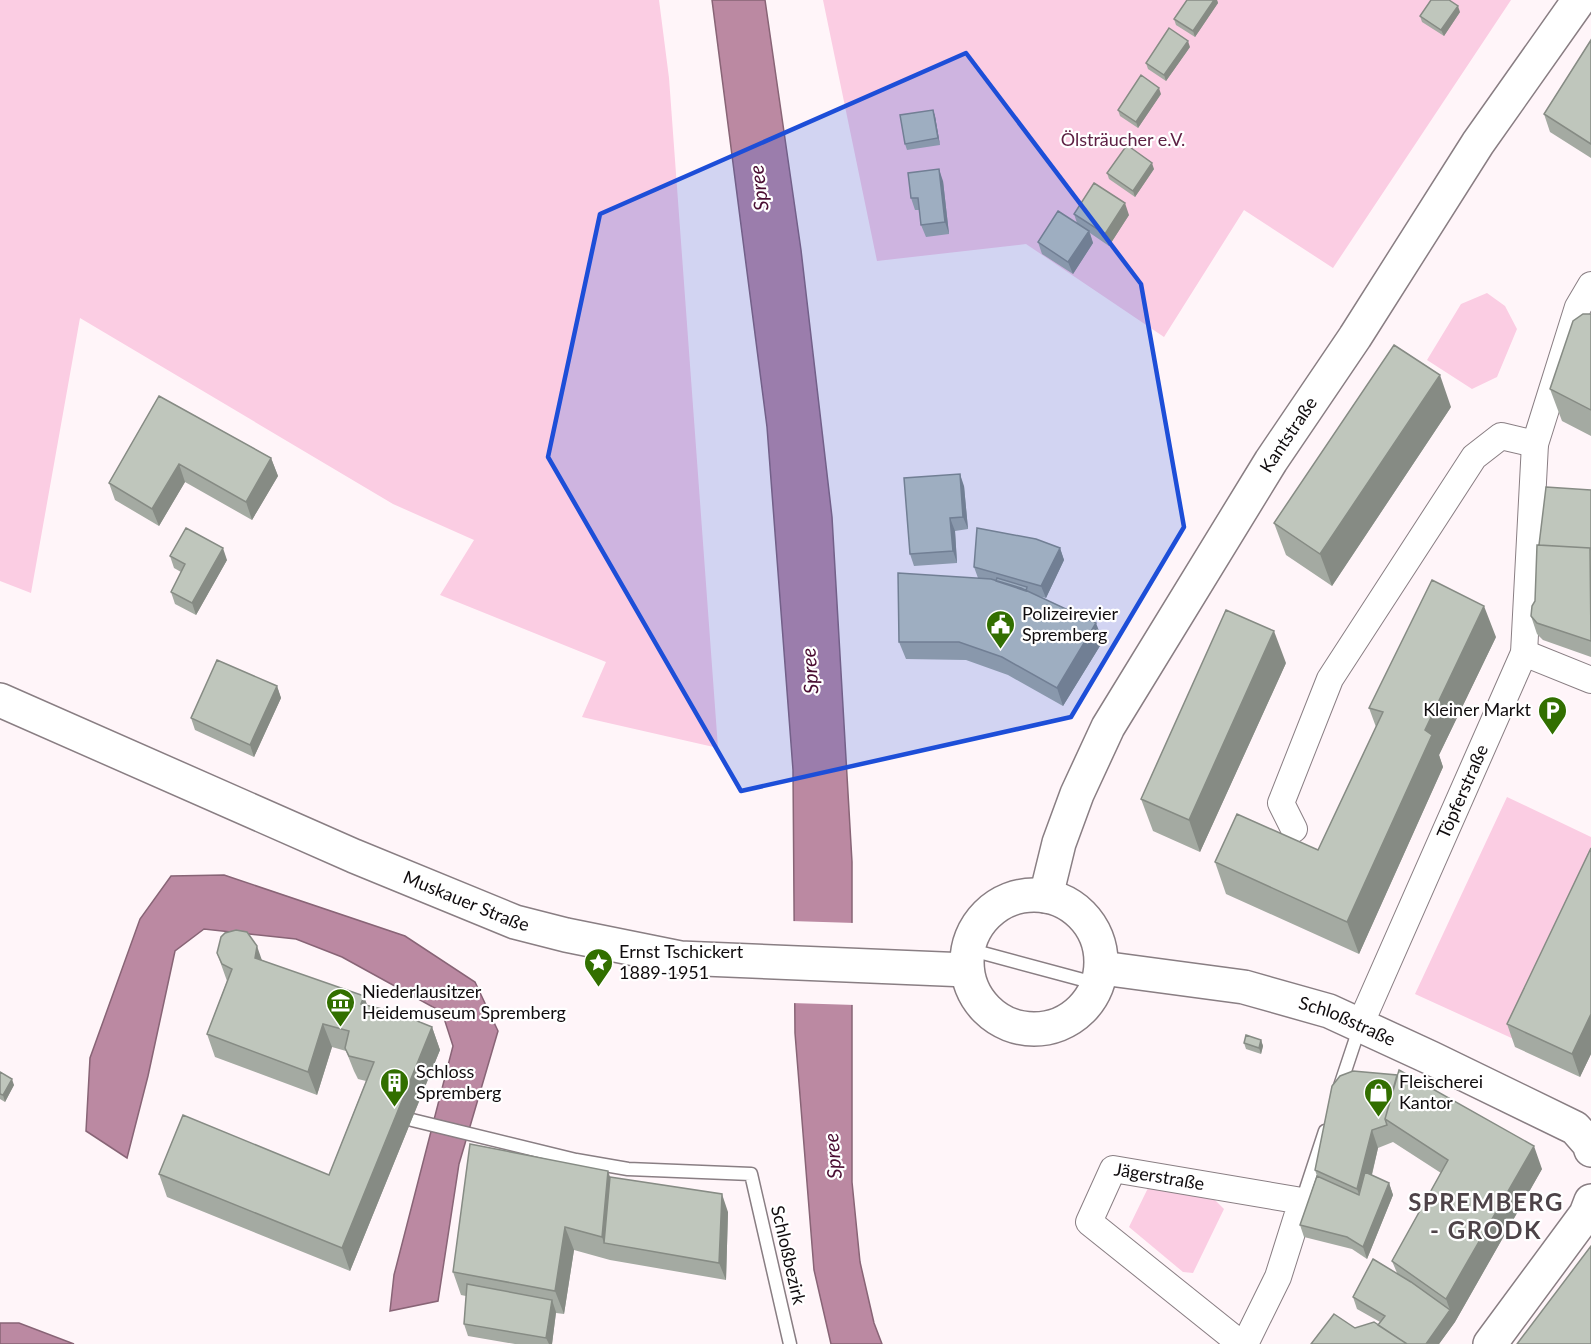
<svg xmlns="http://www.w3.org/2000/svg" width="1591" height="1344" viewBox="0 0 1591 1344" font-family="Lato,sans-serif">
<rect width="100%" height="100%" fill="#fff5f9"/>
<path fill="#fbcde3" d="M0,0H659L669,78L718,748L582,717L606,662L440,595L474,540L393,504L80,318L31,593L0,581Z
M823,0H1511L1333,268L1244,210L1164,337L1026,244L877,261Z
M1487,293L1505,306L1517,329L1497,377L1472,389L1427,360L1461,304Z
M1507,797L1591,837V889L1518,1041L1415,994Z
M1148,1188L1215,1200L1224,1209L1193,1273L1183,1272L1129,1227Z"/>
<path fill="#bb89a2" stroke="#886476" stroke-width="1.5" d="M712,0H765L801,250L832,517L852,862V1182L860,1262L874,1323L882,1344H831L814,1270L795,1033L793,770L767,427Z
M224,875L405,936L475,982L498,1031L459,1164L438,1301L390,1311L394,1275L453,1046L442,1012L342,957L296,939L204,929L175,951L148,1076L127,1158L86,1131L90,1058L140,919L171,876Z
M0,1323H19L74,1344H0Z"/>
<path fill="#fff5f9" d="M791,921L855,923V1005L791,1003Z"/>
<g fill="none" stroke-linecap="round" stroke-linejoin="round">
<defs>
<path id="service" d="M968,949L1098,984
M1339,1089L1360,1026
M412,1120L576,1160L628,1169L751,1174L790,1344
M1302,1201L1325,1131"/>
<g id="minor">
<path d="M1524,653L1591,680"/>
<path d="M1294,829L1281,803L1330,679L1474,457L1501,436L1535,444"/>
<path id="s1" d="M1360,1025L1524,653L1535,444L1578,307L1591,285"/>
<path id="s2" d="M1241,1344L1089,1222L1113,1169L1302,1201L1278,1277L1245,1344"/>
</g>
<g id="secondary">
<path id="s3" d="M1102,968L1244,987L1329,1011L1431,1058L1575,1128L1589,1144L1591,1150"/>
<path d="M1490,1344L1586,1214L1591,1201"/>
</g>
<g id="primary">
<path id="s4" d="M0,700L354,856L515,922L566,935L680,958L967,970"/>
<circle cx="1034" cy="962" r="67"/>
<path id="s5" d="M1046,896L1059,843L1077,794L1108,727L1271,461L1355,337L1478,143L1579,0"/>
</g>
</defs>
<use href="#service" stroke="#897e83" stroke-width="15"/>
<use href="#minor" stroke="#897e83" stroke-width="28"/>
<use href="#secondary" stroke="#897e83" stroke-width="36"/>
<use href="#primary" stroke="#897e83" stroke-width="36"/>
<use href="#service" stroke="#fff" stroke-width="12"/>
<use href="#minor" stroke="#fff" stroke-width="26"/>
<use href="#secondary" stroke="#fff" stroke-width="33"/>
<use href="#primary" stroke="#fff" stroke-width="33"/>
</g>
<path fill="#a4aaa2" d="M1187,0H1217L1218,3L1195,37L1176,25L1174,19Z
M1460,12L1444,36L1422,22L1420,16Z
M1591,40V158L1550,132L1544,114Z
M1190,47L1166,81L1148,69L1146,63Z
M1161,94L1138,128L1120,116L1118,110Z
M933,110L935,116L940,145L907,150L905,144Z
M1154,169L1135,197L1109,179L1107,173Z
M943,181L949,234L926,237L921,225L920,210H915L911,198Z
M1074,214L1129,215L1109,246L1090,233L1093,243L1073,274L1042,254L1038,242L1077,223Z
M1591,314V436L1562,421L1550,389Z
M159,396L271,458L278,476L252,520L185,482L159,526L115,500L109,483Z
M1451,407L1332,586L1286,555L1274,523Z
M964,486L968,529L955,531L957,563L914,566L910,554Z
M1591,490V657L1543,640L1537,634L1531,616L1535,601L1539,545Z
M1060,548L1064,560L1046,598L1038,596L1103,641L1063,706L1008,675L966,660L906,659L899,642L978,578L974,567Z
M170,556L227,560L196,615L175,604L171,592L181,572L174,568Z
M1496,637L1439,755L1443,767L1359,954L1226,894L1215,862L1318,850L1376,727L1369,708Z
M1286,663L1200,852L1153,831L1141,799Z
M277,686L281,698L254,757L195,730L191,718Z
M1591,848V1054L1580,1077L1515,1047L1507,1024Z
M217,953L262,960L367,1005L432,1027L440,1050L350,1271L167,1197L159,1174L329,1175L366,1081L358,1079L354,1071L346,1051L332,1047L317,1095L215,1057L207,1034L227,981Z
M1261,1040L1263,1046L1261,1054L1246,1049L1244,1043Z
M0,1072L14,1085L5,1102L0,1099Z
M1332,1086L1542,1169L1455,1322L1439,1344H1311L1355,1328L1378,1325L1380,1322L1357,1309L1353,1297L1397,1273L1392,1261L1441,1173L1393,1142L1378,1148L1372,1175L1389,1183L1393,1195L1367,1259L1352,1249L1304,1237L1300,1225L1317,1176L1315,1170Z
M610,1177L728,1212L726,1280L610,1260L574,1250L564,1314L556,1313L552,1344H515L468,1336L464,1324L466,1296L461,1295L453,1272Z"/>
<path fill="#868b84" d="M1214,0H1217L1218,3L1195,37L1193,31Z
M1458,6L1460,12L1444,36L1441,30Z
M1188,41L1190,47L1166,81L1164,75Z
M1159,88L1161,94L1138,128L1136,122Z
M933,110L935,116L940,145L938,138Z
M1152,163L1154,169L1135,197L1133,191Z
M939,169L943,181L949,234L945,222Z
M1125,203L1129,215L1109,246L1105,234Z
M1089,231L1093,243L1073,274L1068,262Z
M1440,375L1451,407L1332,586L1320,554Z
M271,458L278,476L252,520L246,502Z
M179,464L185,482L159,526L152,509Z
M960,474L964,486L968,529L963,517Z
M950,518L955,531L957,563L953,551Z
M223,548L227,560L196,615L192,603Z
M1060,548L1064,560L1046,598L1041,586Z
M1484,606L1496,637L1439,755L1443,767L1359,954L1347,922L1425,730Z
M1096,623L1103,641L1063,706L1057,688Z
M1274,631L1286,663L1200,852L1189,820Z
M277,686L281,698L254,757L250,745Z
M257,946L265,969L255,958Z
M364,996L372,1019L361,1004Z
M1591,1014V1054L1580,1077L1572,1054Z
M323,1024L332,1047L317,1095L308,1072Z
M432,1027L440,1050L350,1271L342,1248Z
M1261,1040L1263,1046L1261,1054L1259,1048Z
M12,1079L14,1085L5,1102L3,1095Z
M1372,1130L1378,1148L1364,1207L1357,1189Z
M1534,1146L1542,1169L1455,1322L1439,1344H1426L1450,1310L1446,1299Z
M608,1171L616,1194L604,1243L602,1237Z
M1389,1183L1393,1195L1367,1259L1363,1247Z
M722,1194L728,1212L726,1280L719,1263Z
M565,1227L574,1250L564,1314L555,1291Z
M552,1300L556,1312L552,1344H549L546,1338Z"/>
<path fill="#bfc6bc" stroke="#868b84" stroke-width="1.5" d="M1187,0H1214L1193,31L1174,19Z
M1431,0H1449L1458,6L1441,30L1420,16Z
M1169,28L1188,41L1164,75L1146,63Z
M1591,40V144L1544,114Z
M1141,75L1159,88L1136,122L1118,110Z
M933,110L938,138L905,144L900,115Z
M1127,145L1152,163L1133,191L1107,173Z
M939,169L945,222L921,225L918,198H911L908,173Z
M1094,183L1125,203L1105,234L1074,214Z
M1058,211L1089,231L1068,262L1038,242Z
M1583,314H1591V410L1550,389L1573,321Z
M1394,345L1440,375L1320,554L1274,523Z
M159,396L271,458L246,502L179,464L152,509L109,483Z
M960,474L963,517L950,518L953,551L910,554L904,478Z
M1546,487L1591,490V550L1590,548L1539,545Z
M186,528L223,548L192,603L171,592L185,564L170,556Z
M977,528L1036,539L1060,548L1041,586L974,567Z
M1537,545L1590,548L1591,641L1537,623L1531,616L1532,606L1535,601Z
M898,573L991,579L1021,588L1096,623L1057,688L1002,657L959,642H899Z
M997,578L1027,587L1026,591L996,581Z
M1432,580L1484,606L1425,730L1432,735L1347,922L1215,862L1237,814L1318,850L1383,712L1369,708Z
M1226,610L1274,631L1189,820L1141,799Z
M217,660L277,686L250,745L191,718Z
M1591,848V1014L1572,1054L1507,1024Z
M236,930L247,932L257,946L255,958L364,996L361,1004L395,1012L432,1027L342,1248L159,1174L183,1115L329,1175L374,1062L349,1056L345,1048L349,1031L323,1024L308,1072L207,1034L232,969L222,964L217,953L221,937L225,933Z
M1246,1035L1261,1040L1259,1048L1244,1043Z
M1399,1070L1534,1146L1446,1299L1392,1261L1448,1160L1385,1119Z
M1353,1071L1397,1075L1385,1119L1387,1125L1372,1130L1357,1189L1315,1170L1332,1086L1340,1076Z
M0,1072L12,1079L3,1095L0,1094Z
M470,1144L608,1171L602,1237L565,1227L555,1291L453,1272Z
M1365,1172L1389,1183L1363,1247L1347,1237L1300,1225L1317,1176L1359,1195Z
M610,1177L722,1194L719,1263L604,1243Z
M1591,1246V1344H1517Z
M1373,1259L1411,1282L1450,1310L1426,1344H1407L1378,1325L1385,1316L1353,1297Z
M467,1284L552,1300L546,1338L464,1324Z
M1334,1314L1355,1328L1374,1322L1407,1344H1311Z"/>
<path fill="#1d4ed8" fill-opacity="0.2" stroke="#1d4ed8" stroke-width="4.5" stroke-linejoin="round" d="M966,53L1141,284L1184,527L1071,717L741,791L548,457L600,214Z"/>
<defs>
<symbol id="civic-pin" viewBox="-11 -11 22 30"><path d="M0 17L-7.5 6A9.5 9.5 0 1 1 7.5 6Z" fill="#326f00" stroke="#fff"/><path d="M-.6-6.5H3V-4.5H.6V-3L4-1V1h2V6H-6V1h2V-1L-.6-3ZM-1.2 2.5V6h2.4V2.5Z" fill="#fff"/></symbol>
<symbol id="parking-pin" viewBox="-11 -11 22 30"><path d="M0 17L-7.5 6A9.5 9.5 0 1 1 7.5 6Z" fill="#326f00" stroke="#fff"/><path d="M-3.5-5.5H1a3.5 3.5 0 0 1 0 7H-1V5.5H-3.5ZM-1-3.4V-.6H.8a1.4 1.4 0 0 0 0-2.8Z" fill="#fff"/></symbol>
<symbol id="sight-pin" viewBox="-11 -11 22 30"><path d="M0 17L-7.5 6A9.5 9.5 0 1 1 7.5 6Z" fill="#326f00" stroke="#fff"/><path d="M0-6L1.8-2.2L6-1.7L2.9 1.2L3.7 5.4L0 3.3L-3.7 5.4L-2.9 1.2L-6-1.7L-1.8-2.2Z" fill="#fff"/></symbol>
<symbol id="museum-pin" viewBox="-11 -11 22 30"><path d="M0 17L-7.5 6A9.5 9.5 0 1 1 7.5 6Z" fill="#326f00" stroke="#fff"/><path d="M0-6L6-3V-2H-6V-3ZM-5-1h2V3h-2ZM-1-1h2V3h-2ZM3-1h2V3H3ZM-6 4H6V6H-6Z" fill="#fff"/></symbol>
<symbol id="building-pin" viewBox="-11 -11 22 30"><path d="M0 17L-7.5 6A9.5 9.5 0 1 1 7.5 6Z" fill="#326f00" stroke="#fff"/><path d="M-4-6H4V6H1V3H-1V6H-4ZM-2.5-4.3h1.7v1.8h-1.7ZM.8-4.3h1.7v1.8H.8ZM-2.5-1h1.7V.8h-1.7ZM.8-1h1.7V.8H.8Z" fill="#fff"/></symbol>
<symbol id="shop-pin" viewBox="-11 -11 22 30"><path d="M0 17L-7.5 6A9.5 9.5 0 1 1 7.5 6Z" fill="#326f00" stroke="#fff"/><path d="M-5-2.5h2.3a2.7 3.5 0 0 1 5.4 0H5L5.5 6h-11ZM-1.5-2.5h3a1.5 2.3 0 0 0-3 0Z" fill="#fff"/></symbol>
</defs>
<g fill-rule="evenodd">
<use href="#civic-pin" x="984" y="608" width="33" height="45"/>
<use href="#parking-pin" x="1536" y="694" width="33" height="45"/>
<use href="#sight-pin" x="582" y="946" width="33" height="45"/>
<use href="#museum-pin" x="324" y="986" width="33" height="45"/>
<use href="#building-pin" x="378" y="1066" width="33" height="45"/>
<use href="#shop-pin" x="1362" y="1076" width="33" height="45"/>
</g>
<g text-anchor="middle" stroke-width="4.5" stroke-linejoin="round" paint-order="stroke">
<g font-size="18" fill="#5e2144" stroke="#fff">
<text x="1123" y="146">Ölsträucher e.V.</text>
</g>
<g font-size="18" fill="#100c0e" stroke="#fff">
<text dy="6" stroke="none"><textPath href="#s5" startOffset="524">Kantstraße</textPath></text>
<text dy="6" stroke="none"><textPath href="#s1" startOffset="255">Töpferstraße</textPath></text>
<text dy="6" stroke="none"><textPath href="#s4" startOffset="508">Muskauer Straße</textPath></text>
<text dy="6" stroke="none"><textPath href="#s3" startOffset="252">Schloßstraße</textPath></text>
<text dy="6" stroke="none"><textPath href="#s2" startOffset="300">Jägerstraße</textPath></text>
<text transform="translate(788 1255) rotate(77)" y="6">Schloßbezirk</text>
</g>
<g font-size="18" fill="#100c0e" stroke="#fff" text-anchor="start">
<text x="1022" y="620">Polizeirevier<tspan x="1022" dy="21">Spremberg</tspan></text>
<text x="1531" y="716" text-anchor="end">Kleiner Markt</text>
<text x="619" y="958">Ernst Tschickert<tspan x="619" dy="21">1889-1951</tspan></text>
<text x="362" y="998">Niederlausitzer<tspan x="362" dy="21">Heidemuseum Spremberg</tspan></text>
<text x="416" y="1078">Schloss<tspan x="416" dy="21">Spremberg</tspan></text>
<text x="1399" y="1088">Fleischerei<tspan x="1399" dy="21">Kantor</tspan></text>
</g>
<g font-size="20" font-style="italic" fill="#4a0d32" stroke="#fff">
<text transform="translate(759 188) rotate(-97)" y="7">Spree</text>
<text transform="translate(810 671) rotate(-94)" y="7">Spree</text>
<text transform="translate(833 1156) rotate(-95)" y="7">Spree</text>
</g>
<g font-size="24" font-weight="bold" letter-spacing="1.5" fill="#4e4348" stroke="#fff">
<text x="1486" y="1211">SPREMBERG<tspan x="1486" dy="28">- GRODK</tspan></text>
</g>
</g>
</svg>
